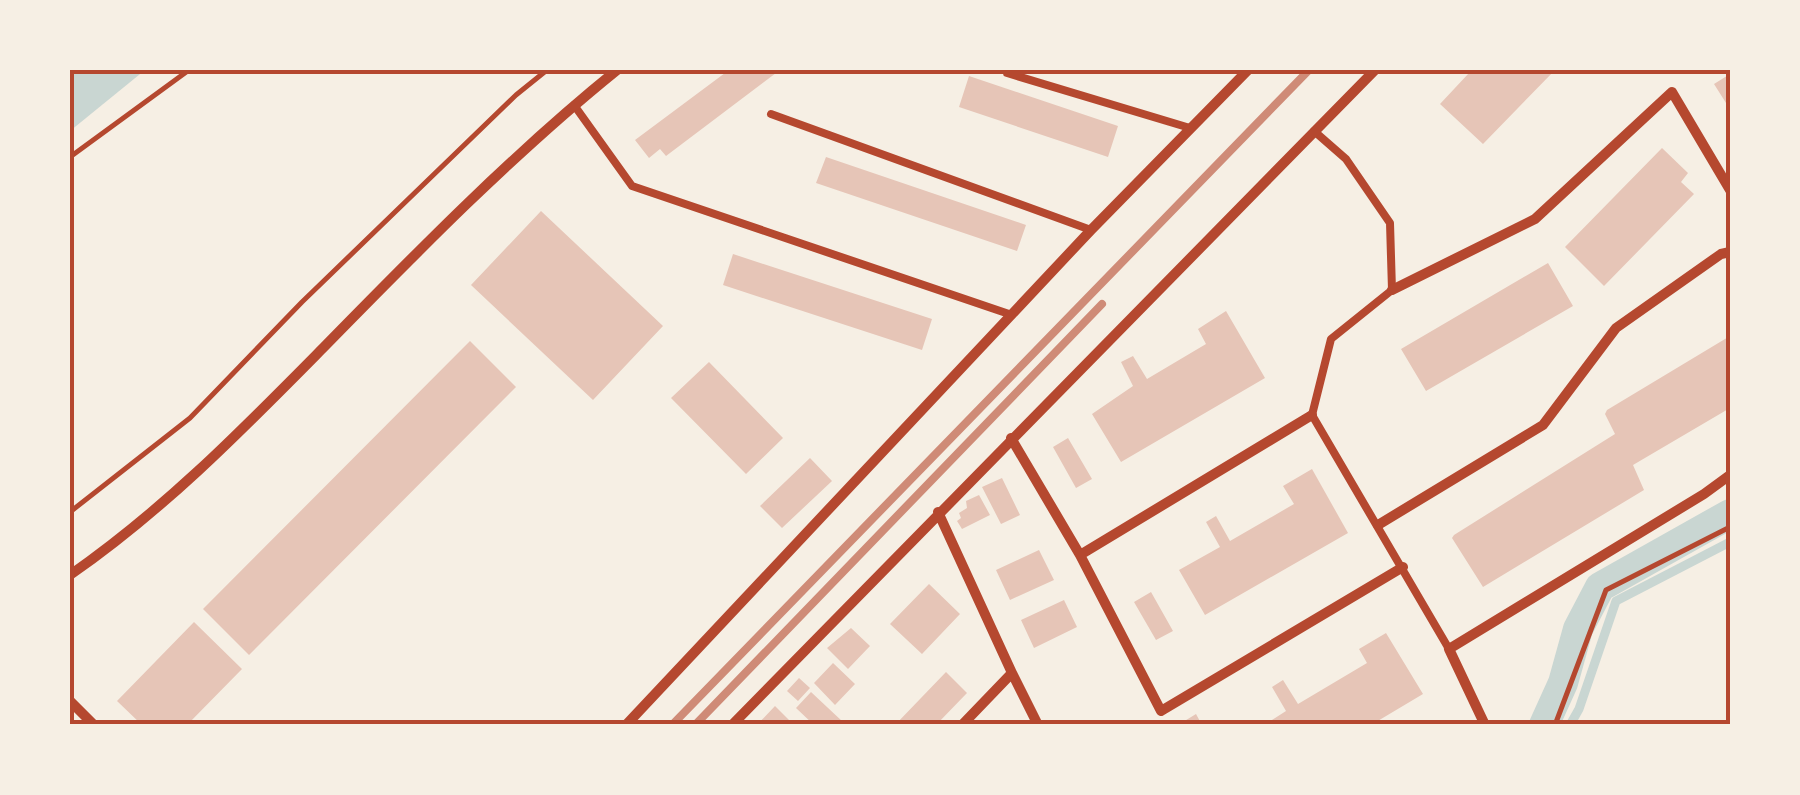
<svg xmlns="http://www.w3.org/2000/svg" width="1800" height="795" viewBox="0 0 1800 795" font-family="Georgia,serif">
<rect width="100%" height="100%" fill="#f6efe4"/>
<path fill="#c9d6d2" d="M70,70H145L70,131Z"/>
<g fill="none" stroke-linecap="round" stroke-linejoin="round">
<path stroke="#c9d6d2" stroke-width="9" d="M1570,725L1579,709L1616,601L1730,542"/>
<path stroke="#c9d6d2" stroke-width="30" d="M1544,725L1563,683L1578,629L1600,587L1730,514"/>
</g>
<path fill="#e6c5b7" d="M729,70H780L666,156L660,149L649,158L635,140Z
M1465,70H1555L1483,144L1440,104L1469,73Z
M1730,74V100L1726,103L1714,84Z
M969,76L1118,126L1108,157L959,107Z
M1662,148L1688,173L1681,182L1694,194L1604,286L1565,247Z
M826,157L1026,225L1017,251L816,183Z
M541,211L663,326L593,400L471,285Z
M733,254L932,319L922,350L723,285Z
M1548,263L1573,306L1426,391L1401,349Z
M1226,311L1265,378L1121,462L1092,414L1133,386L1121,362L1133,356L1147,379L1206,344L1198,329Z
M1730,336V408L1633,465L1644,490L1483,587L1452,538L1454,535L1615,434L1605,414L1607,410Z
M470,341L516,387L249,655L203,609Z
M709,362L783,438L746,474L671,398Z
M1068,438L1092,479L1076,488L1053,447Z
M810,458L832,481L782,528L760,506Z
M1312,469L1348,533L1205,615L1179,570L1220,547L1206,522L1216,516L1230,541L1294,504L1283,486Z
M1002,478L1020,515L1001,524L982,487Z
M979,495L990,515L962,529L957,521L961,518L959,513L967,508L966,501Z
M1039,550L1054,580L1010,600L996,570Z
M929,584L960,614L922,654L890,624Z
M1151,592L1173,631L1156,640L1134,602Z
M1064,600L1077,627L1034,648L1021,620Z
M194,622L242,669L187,725H142L117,701Z
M851,628L870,646L848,669L827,648Z
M1386,633L1423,694L1371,725H1264L1286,711L1272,687L1283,680L1298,704L1367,663L1359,649Z
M833,663L855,684L835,705L814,683Z
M946,672L967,693L936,725H895Z
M799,678L810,688L798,701L787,691Z
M811,692L843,722L840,725H814L796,708Z
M775,706L794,725H757Z
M1196,714L1202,725H1178Z"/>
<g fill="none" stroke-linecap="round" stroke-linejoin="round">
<path stroke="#b5482f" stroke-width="5" d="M70,157L189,70
M70,512L190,418L302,302L516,95L547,70
M1555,725L1606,590L1730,527"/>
<path stroke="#b5482f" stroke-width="8" d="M1007,73L1190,128
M574,105L632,186L1012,315
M771,114L1091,230
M1314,131L1346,159L1390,223L1392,290L1331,339L1312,415L1449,649"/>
<path stroke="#b5482f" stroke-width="10" d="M1392,290L1535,219L1672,92L1730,190
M1011,438L1080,555L1161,711L1403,567
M938,512L1012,673L962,725
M1378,525L1543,425L1616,328L1721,254L1730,252
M1080,555L1312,415
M70,575C165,509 243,429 324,347C418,251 513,154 617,70
M1012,673L1038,725
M70,701L94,725
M626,725L1091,230L1248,70
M732,725L1375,70
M1485,725L1449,649L1704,494L1730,475"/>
<path stroke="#cf8b77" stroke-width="8" d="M672,725L1309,70
M695,725L1102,304"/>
</g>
<rect width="1800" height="795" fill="none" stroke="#f6efe4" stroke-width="145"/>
<rect x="72" y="72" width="1656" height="650" fill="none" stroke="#b5482f" stroke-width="4"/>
</svg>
